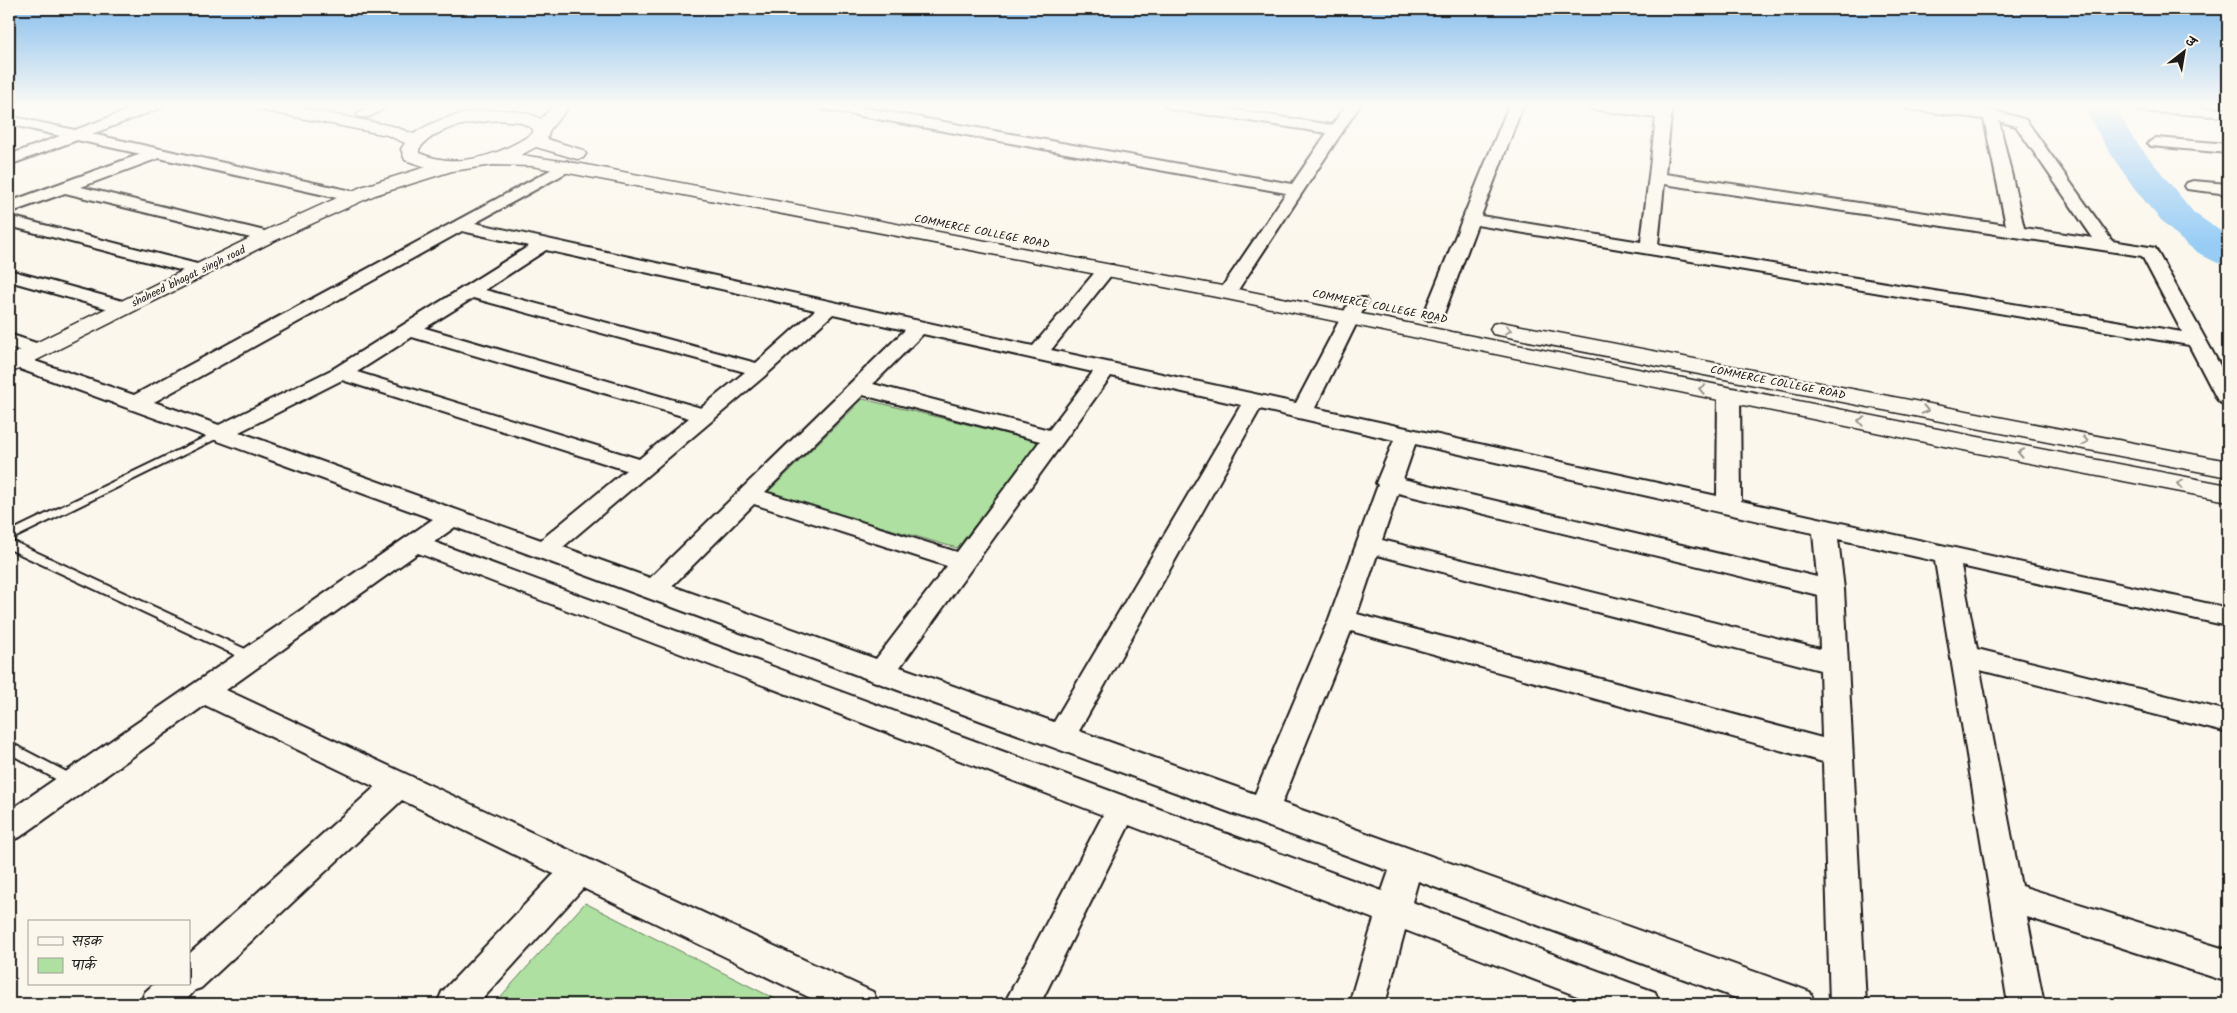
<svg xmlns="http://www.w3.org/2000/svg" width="2237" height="1013" viewBox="0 0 2237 1013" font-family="Kalam,'Playpen Sans Deva',sans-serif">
<rect width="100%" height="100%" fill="#fbf7ec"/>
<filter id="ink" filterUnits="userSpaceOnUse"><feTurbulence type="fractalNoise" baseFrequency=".02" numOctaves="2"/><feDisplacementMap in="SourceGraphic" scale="10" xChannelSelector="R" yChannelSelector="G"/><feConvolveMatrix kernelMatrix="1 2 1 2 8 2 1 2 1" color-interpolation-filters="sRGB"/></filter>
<g filter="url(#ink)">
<path fill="#aee0a1" stroke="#657e5e" d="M863,399L1040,442L957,548L766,494Z
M585,903L785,1004H494Z"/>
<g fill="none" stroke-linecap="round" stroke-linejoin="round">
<path fill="#97ccf5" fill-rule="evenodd" d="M2083,105H2114L2132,137L2194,213L2228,236V266C2171,253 2108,155 2083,105Z"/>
<defs>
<path id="lane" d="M220,430L225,433L224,435L10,540L256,654L257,657L256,660H246L9,549V532Z
M9,742L78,778L80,782L78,786L73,788L68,786L9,753Z"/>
<path id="street" d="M142,105H163L161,108L92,134L356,192L364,197L356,202L159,158L81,187L273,233L276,237L273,241L267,242L65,193L9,213V202L141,154L77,140L9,165V155L60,136L9,124V116L75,130Z
M371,105H390L369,117H359L357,114Z
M815,105H848L1292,184L1327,133L1171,109L1164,105H1201L1332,125L1346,105H1360L1236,293L1234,297H1220L1218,293L1286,193L822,109Z
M1509,105H1523L1481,216L1641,242L1656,118L1591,109L1584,105H1625L1657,110L1658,105H1672L1665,174L2006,225L1984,119L1908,109L1901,105C1943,105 1986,106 2026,120L2112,241L2155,248L2228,380V405L2221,403L2217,399L2189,345L1477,225L1443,316L1440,320H1426L1423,316ZM1999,121L2016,126L2093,238L2024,228ZM1664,184L2142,256L2182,332L1658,245Z
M2134,105L2228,109V117L2140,111L2135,110Z
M2156,138L2228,144V153L2151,146L2148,143Z
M567,161L575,166L573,169L475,223L1033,346L1101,265H1113L1116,269L1051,350L1296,403L1349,302L1351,298H1365L1367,302L1315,408L1717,496L1718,394L1722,390L1729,388L1736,390L1740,394L1741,501L2228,608V626L1961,566L1977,649L2228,711V733L1980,670L2021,886L2228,950V982L2027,917L2044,1004H2008L1935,561L1838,539L1844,589L1866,1004H1830L1823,762L1351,631L1282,803L1797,987L1810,992L1815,1004H1752L1418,881L1412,902L1655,992L1660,1004H1598L1405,930L1385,1004H1349L1374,919L1129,825L1040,1004H1004L1103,815L418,553L226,690L873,992L878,1004H823L583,888L478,1004H437L442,992L554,874L402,800L201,988L195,990L183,1004H140L145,992L154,984H189V954L375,787L205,705L20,837L9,841V811L433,519L9,365V357L16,355L23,357L134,395ZM462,231L529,246L333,369L219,425L154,402ZM546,250L815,310L756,363L485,290ZM473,298L745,372L701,408L425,328ZM833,314L905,330L650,578L563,547L767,374ZM923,334L1093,372L1049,430L873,384ZM412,337L689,418L639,459L357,372ZM1111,376L1241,405L1054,722L900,667ZM342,380L626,470L541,540L239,432ZM863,395L1040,441L957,552L765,492ZM1260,409L1394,440L1376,483L1378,485L1329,619L1255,794L1079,731ZM1415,444L1813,533L1817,577L1403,479ZM1398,493L1818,595L1820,649L1382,540ZM754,504L947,566L876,659L672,586ZM455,527L1389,871L1382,891L434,542ZM1377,555L1820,670L1822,738L1357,614Z
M2193,181L2228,184V194L2187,189L2185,186L2187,183Z
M9,216L205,266L208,270L205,274L199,275L9,226Z
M9,270L130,303L132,307L130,311L123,313L9,281Z
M9,334L45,346L48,350L45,354L38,356L9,347Z"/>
<path id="secondary" d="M252,105H287L392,126L414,134C442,112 509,101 541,119L554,105H571L550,129L547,139L583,150L586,154L583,158L577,159L536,147L521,155L581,164L1227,287L1978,437L2228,485V501L1978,453L1227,299L532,166L493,165L452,171L375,195L274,241L17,370L9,372V356L260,233L361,187L426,167L405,160L401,149L405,143L387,135L260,110ZM499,120L520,122L533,129V133C500,155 459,170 419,153V149C438,125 470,123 499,120Z
M1501,322L2228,461V477L1493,334L1490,329L1493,324Z"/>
</defs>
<use href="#lane" stroke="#1c1c1c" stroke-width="4"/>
<use href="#street" stroke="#1c1c1c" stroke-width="4"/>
<use href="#secondary" stroke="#1c1c1c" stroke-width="3"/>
<use href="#lane" fill="#fbf7ec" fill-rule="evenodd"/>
<use href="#street" fill="#fbf7ec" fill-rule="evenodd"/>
<use href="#secondary" fill="#fbf7ec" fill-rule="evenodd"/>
</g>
<defs><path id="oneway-chevron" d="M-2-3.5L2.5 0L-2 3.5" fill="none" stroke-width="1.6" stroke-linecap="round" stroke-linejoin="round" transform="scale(1.25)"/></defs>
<g stroke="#97948e">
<use href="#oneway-chevron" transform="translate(1508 330) rotate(11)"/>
<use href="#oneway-chevron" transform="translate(1702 389) rotate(-169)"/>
<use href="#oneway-chevron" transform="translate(1925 410) rotate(11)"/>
<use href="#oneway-chevron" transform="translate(1861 421) rotate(-169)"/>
<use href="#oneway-chevron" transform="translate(2085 441) rotate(11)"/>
<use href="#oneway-chevron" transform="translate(2021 453) rotate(-169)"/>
<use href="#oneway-chevron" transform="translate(2180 484) rotate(-169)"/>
</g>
</g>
<linearGradient id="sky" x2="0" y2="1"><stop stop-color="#87beed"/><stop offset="0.43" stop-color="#fdfbf6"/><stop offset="1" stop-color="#fdfbf6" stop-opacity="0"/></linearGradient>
<rect width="2237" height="247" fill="url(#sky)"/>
<g text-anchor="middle" stroke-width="4.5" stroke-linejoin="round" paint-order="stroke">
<g font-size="11" fill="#1c1c1c" stroke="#fbf7ec">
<text transform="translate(982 231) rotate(11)" y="4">COMMERCE COLLEGE ROAD</text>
<text transform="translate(188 276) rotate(-26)" y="4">shaheed bhagat singh road</text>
<text transform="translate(1380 306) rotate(11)" y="4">COMMERCE COLLEGE ROAD</text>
<text transform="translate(1778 382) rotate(11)" y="4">COMMERCE COLLEGE ROAD</text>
</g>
</g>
<rect width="2237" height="1013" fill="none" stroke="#fbf7ec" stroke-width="30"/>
<rect x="15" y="15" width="2207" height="983" fill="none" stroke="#1c1c1c" stroke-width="2" filter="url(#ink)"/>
<rect x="28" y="920" width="162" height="65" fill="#fbf7ec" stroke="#a29f99"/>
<rect x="38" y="937" width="25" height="8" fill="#fbf7ec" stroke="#a29f99"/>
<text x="72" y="946" font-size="15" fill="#1c1c1c">सड़क</text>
<rect x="38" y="958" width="25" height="15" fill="#aee0a1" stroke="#a29f99"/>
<text x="72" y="970" font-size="15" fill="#1c1c1c">पार्क</text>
<g transform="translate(2184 52) rotate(31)" stroke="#fbf7ec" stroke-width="4" paint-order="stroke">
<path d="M0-4L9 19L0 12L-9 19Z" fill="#1c1c1c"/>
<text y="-8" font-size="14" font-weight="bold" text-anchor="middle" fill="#1c1c1c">उ</text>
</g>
</svg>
